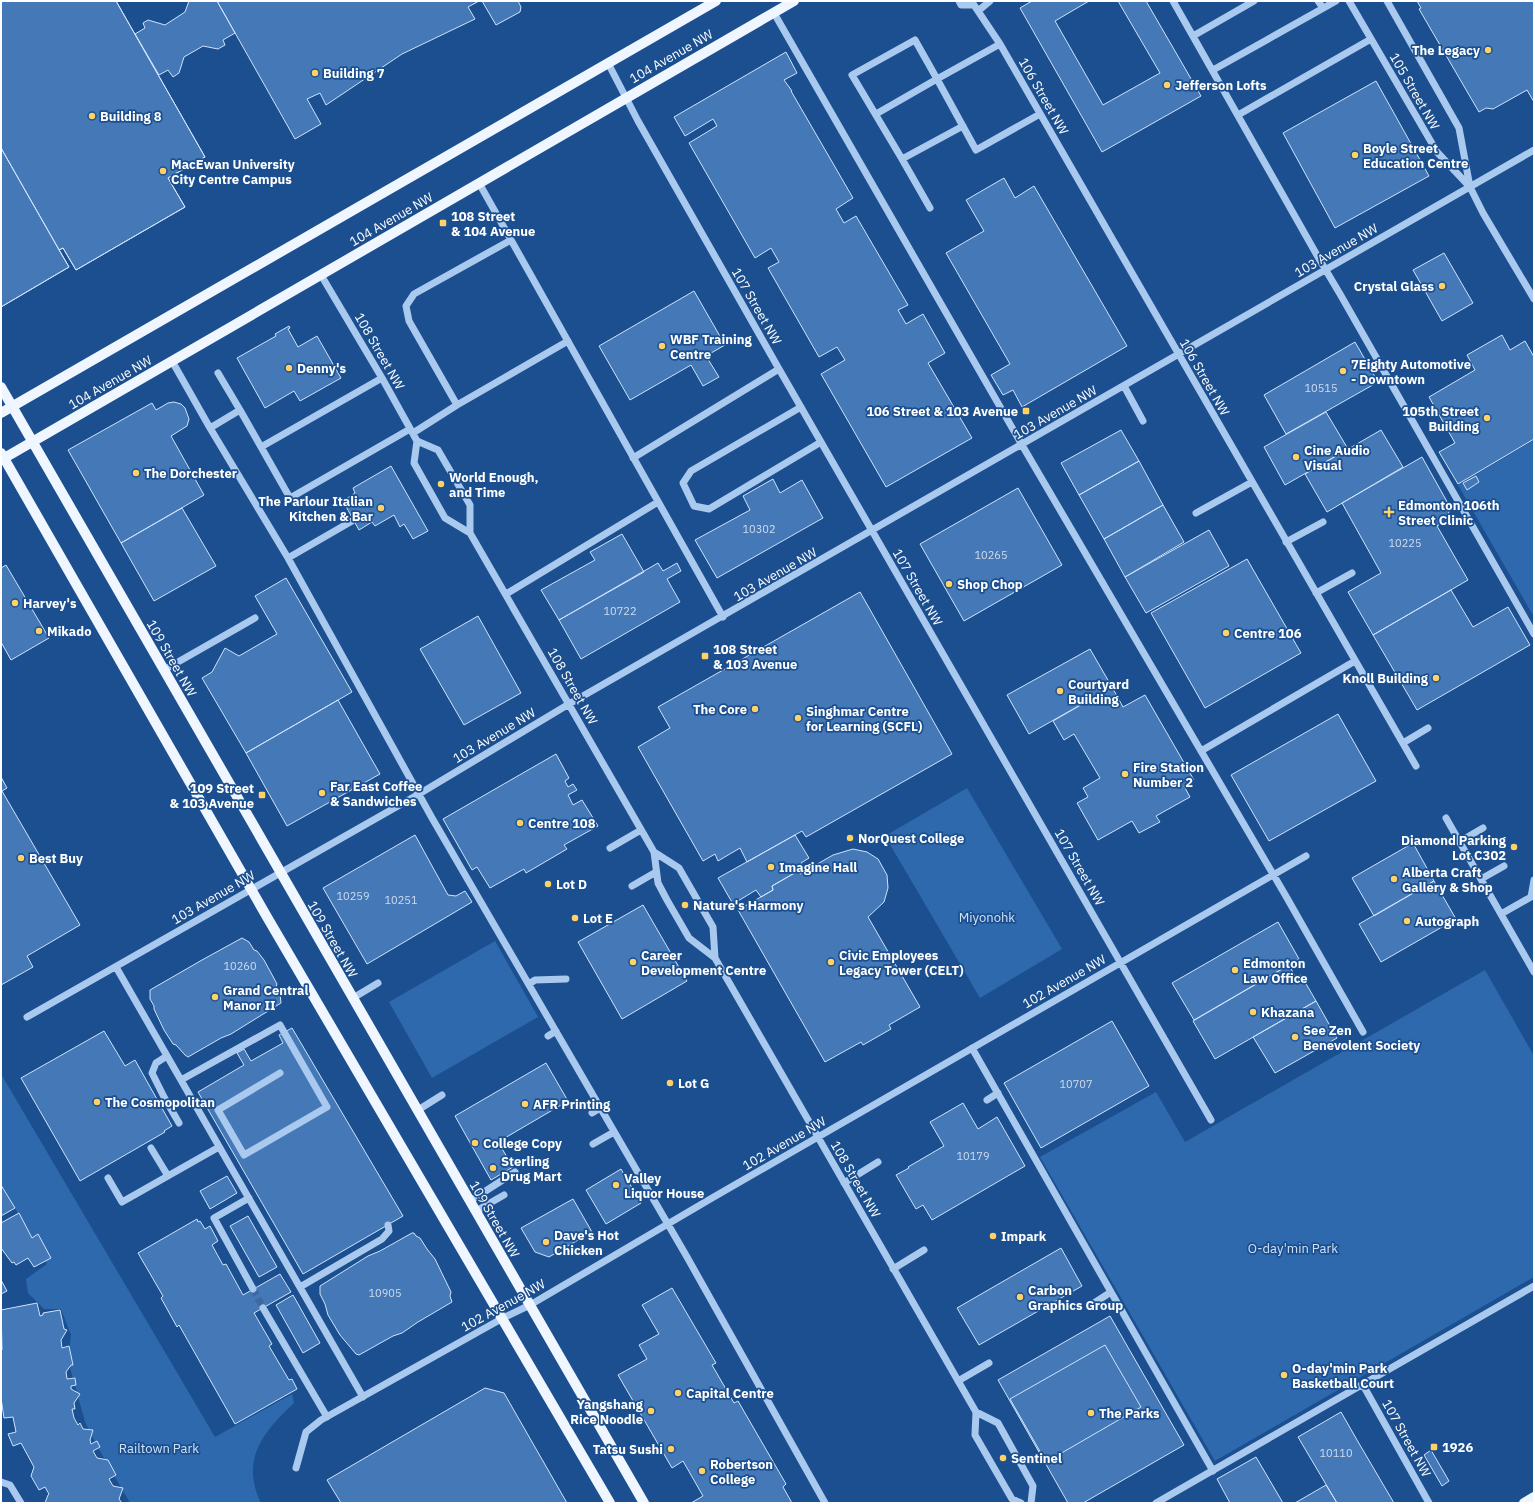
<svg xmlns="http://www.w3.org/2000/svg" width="1535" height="1504" viewBox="0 0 1535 1504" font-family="'IBM Plex Sans',sans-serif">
<rect width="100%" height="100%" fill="#1b4f8f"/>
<path fill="#2e69ad" d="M1534,440V617L1458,485Z
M967,788L1062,949L980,998L885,836Z
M495,941L538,1017L432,1078L389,1002Z
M1485,970L1534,1056V1277L1215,1461L1040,1157L1156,1092L1185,1142Z
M1,1074L215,1437L292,1394L294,1403C263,1432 240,1460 261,1503H130L97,1446L85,1422L69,1364V1351L71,1335L61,1309H44L28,1293L26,1279L47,1264L1,1184Z"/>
<path fill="#4478b7" stroke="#cfe3fa" d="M1,1H116L205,157L168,178L185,207L76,270L63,248L59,250L1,148Z
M1,1H116L205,157L168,178L185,207L76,270L63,248L59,250L69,267L1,307Z
M189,1H217L235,33L223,40L225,45L218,49L203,46L184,57L179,73L173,77L168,70L159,75L135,34L145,28L143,23L148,20L165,25L185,12Z
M217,1H479L468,7L475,19L402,54L326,105L320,93L307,99L321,124L295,139Z
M482,1H518L521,7L520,12L496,25Z
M1032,1H1089L1055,21L1103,105L1160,73L1118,1H1146L1201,96L1102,152L1020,8Z
M1417,1H1534V102L1527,90L1493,109L1486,108L1479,112L1419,9L1421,8Z
M786,52L797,73L784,80L792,91H791L853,198L836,209L844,223L856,216L908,305L898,310L906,324L923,314L945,353L928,363L972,438L886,487L821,374L845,360L837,347L819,357L768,268L779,262L771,248L755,258L689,143L717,126L713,119L685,136L674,117Z
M1376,81L1429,176L1335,228L1283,133Z
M1,148L69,267L1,307Z
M1004,178L1015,198L1034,186L1127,346L1022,407L1013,390L1003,395L991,375L1010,364L946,253L984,231L966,200Z
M1444,253L1473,303L1442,321L1413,270Z
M694,291L725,345L706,356L719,377L703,386L691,365L630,400L599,346Z
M289,326L290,328L288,329L298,347L317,336L341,378L300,401L294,391L265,408L237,358L276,336L275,334Z
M1502,335L1510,350L1525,341L1534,357V439L1458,484L1439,452L1455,443L1429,397L1475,370L1467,355Z
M1355,342L1378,382L1286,434L1264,395Z
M174,402L181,404L185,408L189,419L187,426L171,436L204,495L121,543L68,450L152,403L156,410L168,403Z
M1326,412L1348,449L1285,485L1264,447Z
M1121,430L1139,461L1079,495L1061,463Z
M1381,430L1403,467L1327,512L1305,474Z
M1422,457L1450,507L1447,520L1437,526L1468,580L1373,635L1348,592L1381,573L1342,503Z
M1139,461L1163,505L1104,539L1079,495Z
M391,466L428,531L413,539L404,524L400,527L394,515L375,526L372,522L359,530L343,501L355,493L353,488Z
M1476,476L1479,482L1467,490L1463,483Z
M773,479L780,493L802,480L823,518L717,578L695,540L750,510L743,496Z
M1018,488L1062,565L964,621L920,544Z
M1163,505L1184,542L1125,577L1104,539Z
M182,508L216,566L154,601L121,543Z
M1209,530L1229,566L1146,613L1125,577Z
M622,534L644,572L559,620L541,590L595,560L590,552Z
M1247,559L1301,653L1205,708L1151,613Z
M658,563L663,571L677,563L681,571L667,579L680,602L581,659L559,620Z
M6,565L49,638L11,660L1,642V568Z
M286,578L352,692L246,753L202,678L212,672L225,648L239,656L277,634L255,596Z
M1451,590L1473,627L1508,607L1530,645L1417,710L1373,635Z
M860,592L952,754L806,837L802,831L747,862L740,848L718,861L715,854L703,861L638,747L670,728L658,707Z
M478,616L521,693L464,725L420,649Z
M1090,649L1112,687L1029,734L1007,695Z
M1112,687L1123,707L1145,695L1194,780L1184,786L1190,797L1156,816L1160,822L1139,833L1132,821L1098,840L1077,803L1088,797L1083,788L1100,778L1074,734L1064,740L1053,721Z
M338,700L380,774L287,826L246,753Z
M1338,714L1376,781L1269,841L1231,775Z
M556,754L569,778L565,781L568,787L573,784L577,790L568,795L573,805L582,800L598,826L564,845L567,849L526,873L524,869L490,888L477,867L472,870L443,819Z
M1,777L7,788L2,791L80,925L27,956L33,967L1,985Z
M415,835L448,895L456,896L465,891L472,902L367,964L323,888Z
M795,835L809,858L801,863L806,871L800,874L798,871L772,886L773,890L761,897L756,890L733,904L718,878Z
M1413,843L1434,881L1374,916L1352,878Z
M853,849L867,852L878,859L887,875L888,888L884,902L868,917L920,1007L889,1025L891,1029L863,1045L861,1042L825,1062L738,910L773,890L772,886L798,871L800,874L833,855Z
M1434,881L1456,919L1381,962L1359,924Z
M643,905L687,981L622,1019L578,942Z
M1278,922L1299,959L1194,1020L1172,983Z
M242,938L249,942L254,950L257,951L264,960L277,984L276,987L280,994L281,1003L231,1034L221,1038L188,1057L185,1055L176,1045L173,1044L164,1030L154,1009V1006L150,999V990L202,960Z
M1289,965L1296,978L1301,975L1316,1001L1215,1059L1193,1021Z
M1316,1001L1337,1038L1275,1073L1253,1037Z
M1112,1021L1149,1086L1041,1148L1004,1083Z
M292,1028L403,1216L303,1274L198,1092L244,1065L237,1053L244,1049L251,1061L283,1043L279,1035Z
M104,1031L125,1066L135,1060L172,1126L164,1131L165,1132L80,1181L21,1078Z
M546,1063L568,1101L498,1142L513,1167L491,1180L455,1116Z
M963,1103L978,1129L997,1117L1025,1166L932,1220L923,1205L916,1209L896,1175L909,1168L908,1167L944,1146L930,1122Z
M621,1169L641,1203L606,1224L586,1190Z
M227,1176L237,1193L210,1209L200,1191Z
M1,1185L15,1208L1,1216Z
M573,1199L592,1232L549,1257L535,1252L521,1228Z
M19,1213L32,1238L38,1234L51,1258L34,1267L28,1258L16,1265L14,1262L12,1263L1,1248V1223Z
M248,1216L277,1267L259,1277L230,1226Z
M197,1219L198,1222L200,1221L205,1229L210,1226L218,1241L212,1245L223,1265L226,1264L243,1295L280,1274L291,1292L254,1313L272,1344L269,1346L289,1380L292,1379L297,1389L235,1424L179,1325L177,1327L161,1298L163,1296L138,1253Z
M412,1233H414L416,1236L420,1238L427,1249L435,1259L451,1292L450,1296L452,1302L418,1322L402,1333L393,1336L359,1355L356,1354L340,1335L328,1315L325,1304L320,1294V1286L368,1256L380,1251Z
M1061,1248L1082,1286L979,1345L957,1308Z
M1,1280L7,1291L1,1294Z
M672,1288L716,1363L712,1365L734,1403L738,1401L786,1484L783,1487L792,1503H691L703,1496L683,1461L672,1468L618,1375L647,1359L639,1345L659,1334L642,1305Z
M293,1295L320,1343L303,1353L276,1305Z
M37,1303L40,1316L43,1315V1313L60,1310L64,1329L67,1330L61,1340L62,1348L69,1346L73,1365H71L66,1372L67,1379L75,1378L76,1385L71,1386V1389L80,1394L74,1403L75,1409H72L74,1418L78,1425L80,1423L83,1429L93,1430L90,1440L91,1444L97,1441L100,1447L93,1451L97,1458L108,1460L116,1475L109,1479L113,1486L123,1488L119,1499L122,1503H45L48,1495L49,1494L45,1487L39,1490L31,1476L34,1467L21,1443L13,1446L8,1434L16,1432L13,1417L4,1418L1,1398V1350H2L1,1310Z
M1110,1316L1184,1445L1083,1503H1068L998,1380Z
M1105,1345L1141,1407L1046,1462L1010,1399Z
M485,1388L504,1393L567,1503H341L327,1480Z
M1341,1412L1357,1440L1394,1503H1337L1298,1437Z
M1431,1450L1449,1481L1442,1486L1424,1455Z
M1256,1457L1283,1503H1230L1217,1479Z
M1326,1485L1337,1503H1295Z"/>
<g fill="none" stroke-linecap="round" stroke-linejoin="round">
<path stroke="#3d69a0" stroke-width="7" stroke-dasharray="7 3.5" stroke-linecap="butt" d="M253,1289L263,1308"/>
<path stroke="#a9c9ee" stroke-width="7" d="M959,1L961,5H974
M1173,1L1318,257L1340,294L1534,634
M1318,1L1323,8
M1349,1L1437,152L1470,187
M1387,1L1459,128L1470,187L1483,213L1534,299
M974,5L1000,44L1416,766
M978,11L990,1
M774,13L1022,445L1287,898L1363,1032
M1193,36L1254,1
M1000,44L937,79L976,150L1040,114
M608,63L638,121L779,369L1211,1120
M1213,70L1336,1
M876,114L937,79L915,40L852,75L902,159
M1238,115L1371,39
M479,183L723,617
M930,208L902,159L963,126
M321,275L382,378L417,441L438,450L470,505V533L654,852L658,883L667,900L689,938L715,958L976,1412L975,1435L1012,1499L1021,1503
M172,361L210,428L288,558L432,818L687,1257L825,1503
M218,373L240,410
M1124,386L1143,421
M457,405L568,341
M801,407L691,471L683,483L694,506L709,509L821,442
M210,428L240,410L290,498L410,429
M413,433L457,405L409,321L406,306L414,294L511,240
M417,441L414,463L445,518L470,533
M261,447L382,378
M633,458L779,369
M1196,513L1252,482
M1286,542L1323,522
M288,558L352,521
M1316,593L1352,573
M506,594L658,502
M164,670L255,618
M1403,743L1428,728
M1201,751L1355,661
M1446,818L1534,972
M1459,842L1483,828
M610,848L641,830
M654,852L679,868L713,927L715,958
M1481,879L1504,866
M632,886L656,872
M1501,914L1531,897L1534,880
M116,967L363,1397
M529,984L535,980L566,979
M353,998L378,983
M27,1017L419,794L569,704L1534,150
M548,1036L556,1031
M972,1048L1213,1471
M167,1056L156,1063L152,1073L164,1097L179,1123
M181,1080L280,1025L327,1107L244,1155L218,1110L280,1073
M987,1100L998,1093
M418,1110L442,1095
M592,1113L600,1108
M593,1144L614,1132
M151,1148L168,1176
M108,1178L122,1202L219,1147
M844,1183L878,1162
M249,1198L214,1218L253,1289
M470,1201L515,1172
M476,1211L504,1195
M893,1269L924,1250
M300,1287L382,1239L389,1231L388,1225
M1094,1303L1111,1292
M263,1308L327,1417
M958,1381L989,1363
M1363,1385L1429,1503
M976,1412L998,1423L1033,1486L1031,1503
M296,1468L306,1432L321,1420L503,1318L530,1305L712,1198L1306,856
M1,1482L10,1485L21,1503
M1156,1503L1534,1286"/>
<path stroke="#f0f6ff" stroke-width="10" d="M1,387L644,1503
M1,413L716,1
M1,453L267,917L610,1503
M1,460L794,1
M1524,1503L1534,1497"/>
</g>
<g fill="#ffd166" stroke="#1b4f8f" stroke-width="1.5">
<circle cx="1488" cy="50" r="4"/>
<circle cx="315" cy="73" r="4"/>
<circle cx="1167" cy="85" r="4"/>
<circle cx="92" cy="116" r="4"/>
<circle cx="1355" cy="155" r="4"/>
<circle cx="163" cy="171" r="4"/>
<rect x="439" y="219" width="8" height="8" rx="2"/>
<circle cx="1442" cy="286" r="4"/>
<circle cx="662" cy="346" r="4"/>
<circle cx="289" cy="368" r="4"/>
<circle cx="1343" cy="371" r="4"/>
<rect x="1022" y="407" width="8" height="8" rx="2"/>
<circle cx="1487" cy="418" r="4"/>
<circle cx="1296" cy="457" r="4"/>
<circle cx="136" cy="473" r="4"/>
<circle cx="441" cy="484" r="4"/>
<circle cx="381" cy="508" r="4"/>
<path d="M1387 506h4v4h4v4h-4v4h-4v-4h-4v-4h4z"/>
<circle cx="949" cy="584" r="4"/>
<circle cx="15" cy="603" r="4"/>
<circle cx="39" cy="631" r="4"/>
<circle cx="1226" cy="633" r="4"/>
<rect x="701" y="652" width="8" height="8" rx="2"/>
<circle cx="1436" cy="678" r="4"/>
<circle cx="1060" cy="691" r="4"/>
<circle cx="755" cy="709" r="4"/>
<circle cx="798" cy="718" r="4"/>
<circle cx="1125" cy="774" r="4"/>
<circle cx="322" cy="793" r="4"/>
<rect x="258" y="791" width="8" height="8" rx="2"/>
<circle cx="520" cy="823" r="4"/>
<circle cx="850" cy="838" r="4"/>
<circle cx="1514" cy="847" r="4"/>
<circle cx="21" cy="858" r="4"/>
<circle cx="771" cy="867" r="4"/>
<circle cx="1394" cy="879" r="4"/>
<circle cx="548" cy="884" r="4"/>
<circle cx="685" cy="905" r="4"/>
<circle cx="575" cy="918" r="4"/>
<circle cx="1407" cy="921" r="4"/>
<circle cx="633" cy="962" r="4"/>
<circle cx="831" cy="962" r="4"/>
<circle cx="1235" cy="970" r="4"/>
<circle cx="215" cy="997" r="4"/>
<circle cx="1253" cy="1012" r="4"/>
<circle cx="1295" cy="1037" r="4"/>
<circle cx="670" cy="1083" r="4"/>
<circle cx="97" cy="1102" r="4"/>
<circle cx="525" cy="1104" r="4"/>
<circle cx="475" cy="1143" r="4"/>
<circle cx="493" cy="1168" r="4"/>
<circle cx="616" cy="1185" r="4"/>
<circle cx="993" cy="1236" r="4"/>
<circle cx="546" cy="1242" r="4"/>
<circle cx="1020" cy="1297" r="4"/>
<circle cx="1284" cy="1375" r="4"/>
<circle cx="678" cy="1393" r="4"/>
<circle cx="651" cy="1411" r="4"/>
<circle cx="1091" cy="1413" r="4"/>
<rect x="1430" y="1443" width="8" height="8" rx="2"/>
<circle cx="671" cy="1449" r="4"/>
<circle cx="1003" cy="1458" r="4"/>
<circle cx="702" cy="1471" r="4"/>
</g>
<g text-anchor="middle" stroke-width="3.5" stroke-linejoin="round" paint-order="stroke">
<g font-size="11" fill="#d0dded">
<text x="1321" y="392">10515</text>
<text x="759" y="533">10302</text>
<text x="1405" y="547">10225</text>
<text x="991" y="559">10265</text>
<text x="620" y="615">10722</text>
<text x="353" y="900">10259</text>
<text x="401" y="904">10251</text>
<text x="240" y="970">10260</text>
<text x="1076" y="1088">10707</text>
<text x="973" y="1160">10179</text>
<text x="385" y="1297">10905</text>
<text x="1336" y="1457">10110</text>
</g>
<g font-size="13" font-weight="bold" fill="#fff" stroke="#1b4f8f" text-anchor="start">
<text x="1480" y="55" text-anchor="end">The Legacy</text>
<text x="323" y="78">Building 7</text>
<text x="1175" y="90">Jefferson Lofts</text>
<text x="100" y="121">Building 8</text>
<text x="1363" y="153">Boyle Street<tspan x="1363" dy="15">Education Centre</tspan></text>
<text x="171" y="169">MacEwan University<tspan x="171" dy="15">City Centre Campus</tspan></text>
<text x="451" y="221">108 Street<tspan x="451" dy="15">&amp; 104 Avenue</tspan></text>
<text x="1434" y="291" text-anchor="end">Crystal Glass</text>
<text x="670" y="344">WBF Training<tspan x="670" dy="15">Centre</tspan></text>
<text x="1351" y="369">7Eighty Automotive<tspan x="1351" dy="15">- Downtown</tspan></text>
<text x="297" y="373">Denny's</text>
<text x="1018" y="416" text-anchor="end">106 Street &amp; 103 Avenue</text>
<text x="1479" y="416" text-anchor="end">105th Street<tspan x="1479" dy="15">Building</tspan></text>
<text x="1304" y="455">Cine Audio<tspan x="1304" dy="15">Visual</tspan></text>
<text x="144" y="478">The Dorchester</text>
<text x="449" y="482">World Enough,<tspan x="449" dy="15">and Time</tspan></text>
<text x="373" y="506" text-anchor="end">The Parlour Italian<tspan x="373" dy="15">Kitchen &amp; Bar</tspan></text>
<text x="1398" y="510">Edmonton 106th<tspan x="1398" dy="15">Street Clinic</tspan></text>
<text x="957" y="589">Shop Chop</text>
<text x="23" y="608">Harvey's</text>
<text x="47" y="636">Mikado</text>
<text x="1234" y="638">Centre 106</text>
<text x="713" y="654">108 Street<tspan x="713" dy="15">&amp; 103 Avenue</tspan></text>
<text x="1428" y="683" text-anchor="end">Knoll Building</text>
<text x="1068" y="689">Courtyard<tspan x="1068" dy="15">Building</tspan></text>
<text x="747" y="714" text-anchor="end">The Core</text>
<text x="806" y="716">Singhmar Centre<tspan x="806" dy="15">for Learning (SCFL)</tspan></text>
<text x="1133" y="772">Fire Station<tspan x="1133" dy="15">Number 2</tspan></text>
<text x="330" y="791">Far East Coffee<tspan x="330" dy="15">&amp; Sandwiches</tspan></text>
<text x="254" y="793" text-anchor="end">109 Street<tspan x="254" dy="15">&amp; 103 Avenue</tspan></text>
<text x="528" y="828">Centre 108</text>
<text x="858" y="843">NorQuest College</text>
<text x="1506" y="845" text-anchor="end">Diamond Parking<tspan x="1506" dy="15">Lot C302</tspan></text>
<text x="29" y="863">Best Buy</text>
<text x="779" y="872">Imagine Hall</text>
<text x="1402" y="877">Alberta Craft<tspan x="1402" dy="15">Gallery &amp; Shop</tspan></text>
<text x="556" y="889">Lot D</text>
<text x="693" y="910">Nature's Harmony</text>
<text x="583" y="923">Lot E</text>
<text x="1415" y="926">Autograph</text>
<text x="641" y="960">Career<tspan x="641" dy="15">Development Centre</tspan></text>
<text x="839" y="960">Civic Employees<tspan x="839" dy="15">Legacy Tower (CELT)</tspan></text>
<text x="1243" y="968">Edmonton<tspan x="1243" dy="15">Law Office</tspan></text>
<text x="223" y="995">Grand Central<tspan x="223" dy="15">Manor II</tspan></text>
<text x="1261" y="1017">Khazana</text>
<text x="1303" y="1035">See Zen<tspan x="1303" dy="15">Benevolent Society</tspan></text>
<text x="678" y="1088">Lot G</text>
<text x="105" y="1107">The Cosmopolitan</text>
<text x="533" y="1109">AFR Printing</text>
<text x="483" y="1148">College Copy</text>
<text x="501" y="1166">Sterling<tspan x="501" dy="15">Drug Mart</tspan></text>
<text x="624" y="1183">Valley<tspan x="624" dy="15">Liquor House</tspan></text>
<text x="554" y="1240">Dave's Hot<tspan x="554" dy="15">Chicken</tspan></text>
<text x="1001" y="1241">Impark</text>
<text x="1028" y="1295">Carbon<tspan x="1028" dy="15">Graphics Group</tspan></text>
<text x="1292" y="1373">O-day'min Park<tspan x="1292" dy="15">Basketball Court</tspan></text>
<text x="686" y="1398">Capital Centre</text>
<text x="643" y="1409" text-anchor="end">Yangshang<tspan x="643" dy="15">Rice Noodle</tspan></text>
<text x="1099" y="1418">The Parks</text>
<text x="1442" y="1452">1926</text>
<text x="663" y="1454" text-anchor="end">Tatsu Sushi</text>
<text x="1011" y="1463">Sentinel</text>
<text x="710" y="1469">Robertson<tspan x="710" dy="15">College</tspan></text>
</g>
<g font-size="13" fill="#fff" stroke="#1b4f8f">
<text transform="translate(671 56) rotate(-30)" y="5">104 Avenue NW</text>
<text transform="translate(1415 91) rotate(60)" y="5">105 Street NW</text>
<text transform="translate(1044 96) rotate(60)" y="5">106 Street NW</text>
<text transform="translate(391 219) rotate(-30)" y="5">104 Avenue NW</text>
<text transform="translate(1336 250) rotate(-30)" y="5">103 Avenue NW</text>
<text transform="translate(757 306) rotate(60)" y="5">107 Street NW</text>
<text transform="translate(380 351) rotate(60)" y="5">108 Street NW</text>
<text transform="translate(1205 377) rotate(60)" y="5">106 Street NW</text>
<text transform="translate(110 382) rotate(-30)" y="5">104 Avenue NW</text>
<text transform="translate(1055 412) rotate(-30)" y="5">103 Avenue NW</text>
<text transform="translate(775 574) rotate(-30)" y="5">103 Avenue NW</text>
<text transform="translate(918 587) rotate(60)" y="5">107 Street NW</text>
<text transform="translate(172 658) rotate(60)" y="5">109 Street NW</text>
<text transform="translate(573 686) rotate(60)" y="5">108 Street NW</text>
<text transform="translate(494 735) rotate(-31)" y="5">103 Avenue NW</text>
<text transform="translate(1080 867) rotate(60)" y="5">107 Street NW</text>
<text transform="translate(213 897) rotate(-30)" y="5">103 Avenue NW</text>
<text transform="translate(333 939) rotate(60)" y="5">109 Street NW</text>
<text transform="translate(1064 981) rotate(-30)" y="5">102 Avenue NW</text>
<text transform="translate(784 1143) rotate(-30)" y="5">102 Avenue NW</text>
<text transform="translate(856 1179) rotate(60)" y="5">108 Street NW</text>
<text transform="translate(495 1219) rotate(60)" y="5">109 Street NW</text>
<text transform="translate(503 1305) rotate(-29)" y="5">102 Avenue NW</text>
<text transform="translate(1407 1438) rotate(61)" y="5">107 Street NW</text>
</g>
<g font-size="13" fill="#cfe3fa" stroke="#1b4f8f">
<text x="987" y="922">Miyonohk</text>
<text x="1293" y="1253">O-day'min Park</text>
<text x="159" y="1453">Railtown Park</text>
</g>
</g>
<rect width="1535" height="1504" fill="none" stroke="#ffffff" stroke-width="4"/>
</svg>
